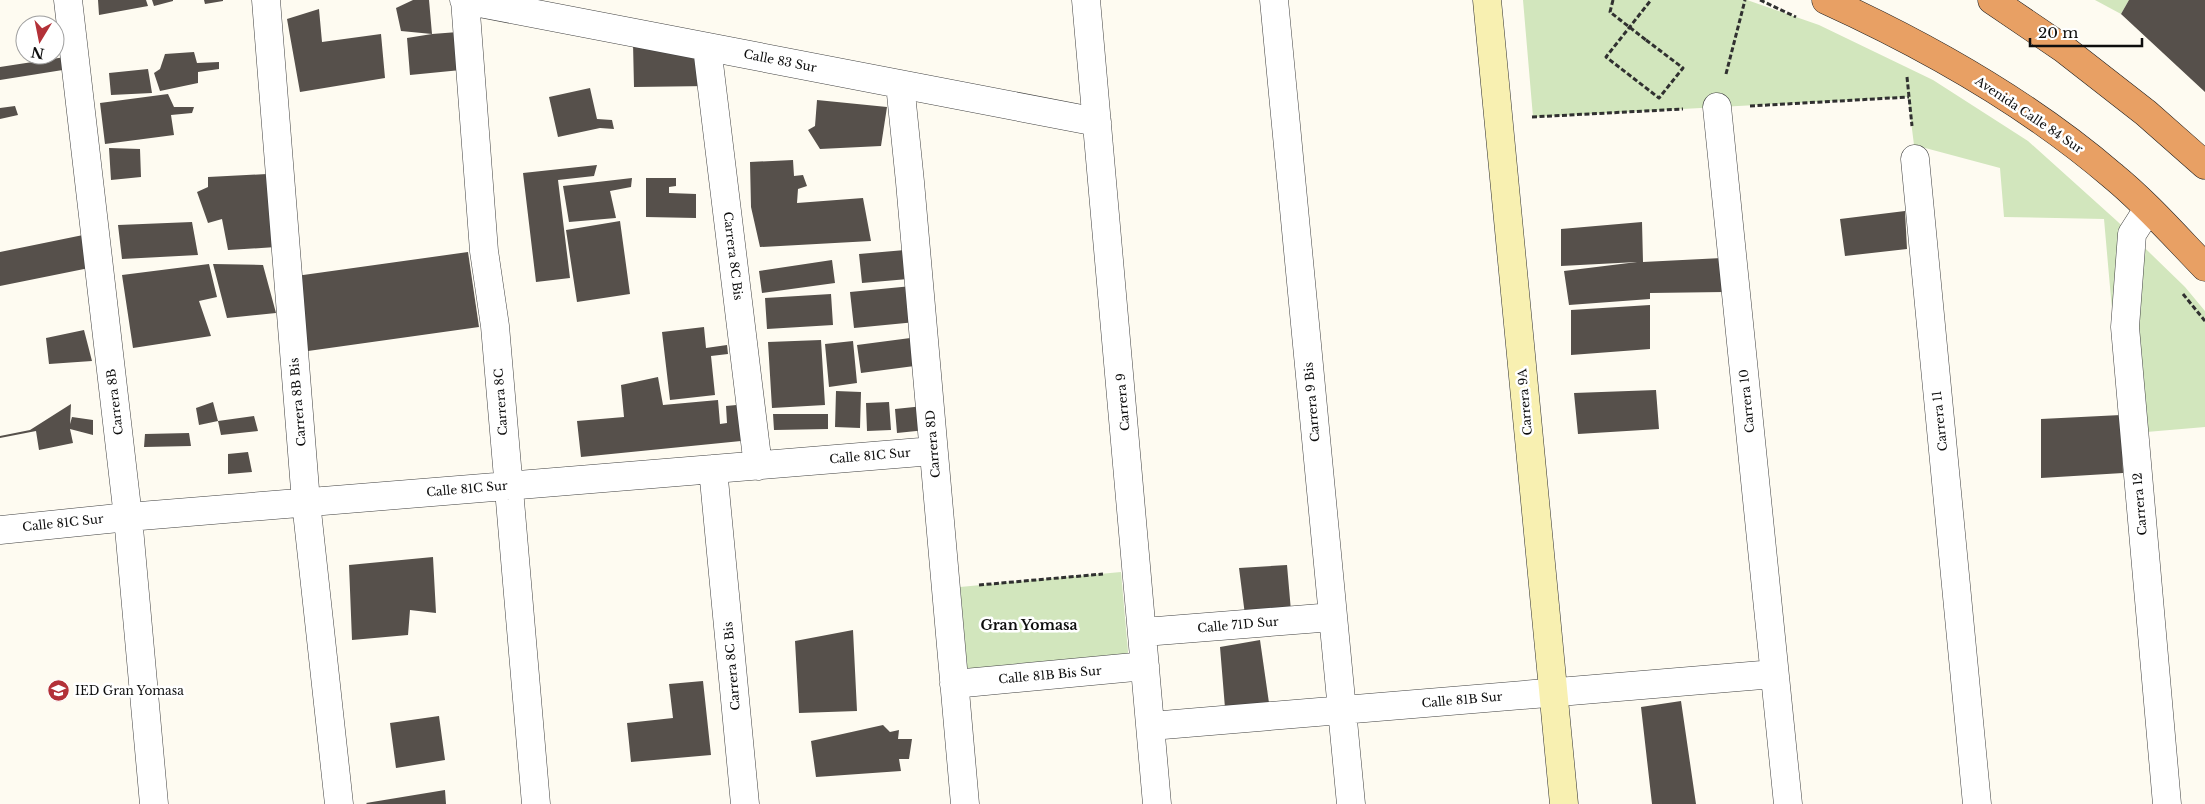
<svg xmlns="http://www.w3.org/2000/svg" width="2205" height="804" viewBox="0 0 2205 804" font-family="'Libre Baskerville',serif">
<rect width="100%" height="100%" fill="#fefbf1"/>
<path fill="#d2e6bd" d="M1523,0H1747L1819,25L1933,80L2028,141L2117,221L2185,287L2205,311V427L2123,434L2104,219L2004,217L2000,168L1914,145L1908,97L1533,117Z
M2095,0H2129L2121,14Z
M1121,572L1129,663L968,676L960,587Z"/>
<path fill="#56504b" d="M98,0H146L148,6L99,15Z
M152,0H173V1L154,6Z
M204,0H223V1L205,4Z
M413,0H429L432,34L401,31L396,8Z
M2129,0H2205V92L2121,14Z
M319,9L322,42L381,34L385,78L300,92L287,19Z
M458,32L461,70L410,75L407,38L432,34Z
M633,43L699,53L709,86L634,87Z
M194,52L197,63L219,62V69L198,72V83L160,91L154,73L160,69L165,54Z
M65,57L69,69L0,80V67Z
M148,69L152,93L111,95L109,73Z
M590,88L597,119L612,120L614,129L600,128L558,137L549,97Z
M168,94L174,107H194L192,113L171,115L174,135L105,144L100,103Z
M817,100L887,107L881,146L820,149L808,130L815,126Z
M15,106L18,115L0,119V108Z
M109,148L140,149L141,177L111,180Z
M793,160L794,176L803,175L807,186L798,189L797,203L863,198L871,241L760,247L751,207L750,162Z
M597,165L594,176L558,180L570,278L536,282L523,173Z
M267,174L276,247L228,250L222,219L208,223L197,192L208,187V177Z
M632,178L631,187L610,191L616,218L569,222L563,186Z
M646,178H676V186L669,187V193L696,194V218L646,217Z
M1905,211L1907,249L1845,256L1840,219Z
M620,221L630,294L577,302L566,230Z
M192,222L198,255L122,259L118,225Z
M1642,222L1643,262L1722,258L1724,292L1650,293V299L1569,305L1564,271L1637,262L1561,266V229Z
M88,234L94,267L0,286V252Z
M905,250L908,279L862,283L859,254Z
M468,252L479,327L308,351L296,276Z
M832,260L835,283L762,293L759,271Z
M209,264L217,297L199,301L211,336L133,348L122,275Z
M213,264L263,265L276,313L227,318Z
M912,286L916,322L854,328L850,292Z
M831,294L833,325L767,329L765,298Z
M1650,305V349L1571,355V310Z
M704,327L706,348L727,345L728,354L711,356L715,395L670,400L662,332Z
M84,330L92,361L49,364L46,338Z
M918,337L922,365L861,373L857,345Z
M821,340L825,405L772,408L768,342Z
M853,341L857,383L829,387L825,344Z
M658,377L663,405L718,400L720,424L727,423L726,406L747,404L751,440L581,457L577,421L624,417L621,385Z
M1656,390L1659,429L1578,434L1574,393Z
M836,391L861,392L860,428L835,427Z
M213,402L218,421L199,425L196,408Z
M889,402L891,430L867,431L866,403Z
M71,404L70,424L72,417L93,420V435L70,429L73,443L39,450L36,431L0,438V436L30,430Z
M924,406L926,430L897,433L895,409Z
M773,414H828V429L774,430Z
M2121,415L2123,473L2041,478V419Z
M254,416L258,431L221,435L218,421Z
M189,433L191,446L144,447L145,434Z
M248,452L252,472L228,474V454Z
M433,557L436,613L410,610L408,635L352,640L349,565Z
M1287,565L1291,611L1245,615L1239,568Z
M853,630L857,711L799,713L795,641Z
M1260,640L1269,703L1225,708L1220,647Z
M703,681L711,755L631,762L627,723L673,718L669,684Z
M1681,701L1696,804H1652L1641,707Z
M439,716L445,760L396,768L390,723Z
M883,725L890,732L899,730L898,739H912L909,759H899L901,771L816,777L811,741Z
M445,790L446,804H367L366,803Z"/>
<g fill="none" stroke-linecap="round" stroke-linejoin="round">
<defs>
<path id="street" d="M68,0L128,517L154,804
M266,0L306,502L339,804
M464,0L1097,122
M465,0L484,251L495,326L536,804
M1086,0L1157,804
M1274,0L1351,804
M707,47L758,466
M900,84L910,182L965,804
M1717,107L1788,804
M1915,159L1977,804
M2148,209L2132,234L2125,327L2167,804
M713,469L745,804
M0,530L128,517L933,451
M1144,632L1333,617
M954,684L1145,666
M1151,726L1774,674"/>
<path id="secondary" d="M1487,0L1564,804"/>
<path id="highway" d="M1826,0C1927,46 2028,103 2113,176C2146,203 2175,236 2205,267
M1992,0L2064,49L2146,113L2205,165"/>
</defs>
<use href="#street" stroke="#414141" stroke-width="29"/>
<use href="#secondary" stroke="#303030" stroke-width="29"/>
<use href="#highway" stroke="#1f1f1f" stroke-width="29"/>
<path stroke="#303030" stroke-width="3" stroke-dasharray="5 2.5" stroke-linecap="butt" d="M1613,0L1610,12L1646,40
M1760,0L1796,17
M1726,74L1745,0
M1907,77L1912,126
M1750,106L1909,97
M1532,117L1683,109
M2183,294L2205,321
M979,585L1103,574"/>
<use href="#street" stroke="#fff" stroke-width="28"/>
<use href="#secondary" stroke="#f8f0b1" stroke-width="28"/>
<use href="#highway" stroke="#e8a064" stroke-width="28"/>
<path stroke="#303030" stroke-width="3" stroke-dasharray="5 2.5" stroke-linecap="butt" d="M1646,40L1683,68L1659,98L1606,57L1651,0"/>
</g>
<defs>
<symbol id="school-disc" viewBox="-11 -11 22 22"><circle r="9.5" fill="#b33138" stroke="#fff"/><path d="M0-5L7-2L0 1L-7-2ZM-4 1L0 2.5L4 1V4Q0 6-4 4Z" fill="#fff"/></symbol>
</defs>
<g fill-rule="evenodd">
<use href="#school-disc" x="46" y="678" width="25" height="25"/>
</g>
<g text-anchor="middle" stroke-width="5" stroke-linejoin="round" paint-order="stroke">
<g font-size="12" fill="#0e0e0e" stroke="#fff">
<text transform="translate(780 61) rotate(11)" y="4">Calle 83 Sur</text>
<text transform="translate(2029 115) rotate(34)" y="4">Avenida Calle 84 Sur</text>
<text transform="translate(733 256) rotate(83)" y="4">Carrera 8C Bis</text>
<text transform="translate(1747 401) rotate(-96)" y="4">Carrera 10</text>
<text transform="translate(115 402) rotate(-97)" y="4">Carrera 8B</text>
<text transform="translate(298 402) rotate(-95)" y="4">Carrera 8B Bis</text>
<text transform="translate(501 402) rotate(-94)" y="4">Carrera 8C</text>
<text transform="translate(1123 402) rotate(-95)" y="4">Carrera 9</text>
<text transform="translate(1312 402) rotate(-95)" y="4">Carrera 9 Bis</text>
<text transform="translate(1525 402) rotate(-95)" y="4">Carrera 9A</text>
<text transform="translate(1940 421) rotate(-96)" y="4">Carrera 11</text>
<text transform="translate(933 444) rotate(-95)" y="4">Carrera 8D</text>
<text transform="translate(870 456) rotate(-5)" y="4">Calle 81C Sur</text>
<text transform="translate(467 489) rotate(-5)" y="4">Calle 81C Sur</text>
<text transform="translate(2140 504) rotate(-95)" y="4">Carrera 12</text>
<text transform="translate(63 523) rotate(-6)" y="4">Calle 81C Sur</text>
<text transform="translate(1238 625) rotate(-5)" y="4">Calle 71D Sur</text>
<text transform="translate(732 666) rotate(-95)" y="4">Carrera 8C Bis</text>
<text transform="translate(1050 675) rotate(-5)" y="4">Calle 81B Bis Sur</text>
<text transform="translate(1462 700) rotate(-5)" y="4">Calle 81B Sur</text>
</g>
<g font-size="12" fill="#0e0e0e" stroke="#fff" text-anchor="start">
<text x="75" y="695">IED Gran Yomasa</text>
</g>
<g font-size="14" font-weight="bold" fill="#0e0e0e" stroke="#fff">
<text x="1029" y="630">Gran Yomasa</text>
</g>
</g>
<g transform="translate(40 40) rotate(190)"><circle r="24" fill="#ffffff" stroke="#9f9f9f"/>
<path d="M0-4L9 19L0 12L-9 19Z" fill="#b33138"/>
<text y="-8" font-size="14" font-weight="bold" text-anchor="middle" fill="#0e0e0e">N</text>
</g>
<path d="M2030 38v8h112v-8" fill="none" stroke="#0e0e0e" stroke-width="2.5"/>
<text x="2038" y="38" font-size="15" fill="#0e0e0e" stroke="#ffffff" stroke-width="4" paint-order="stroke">20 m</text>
</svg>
